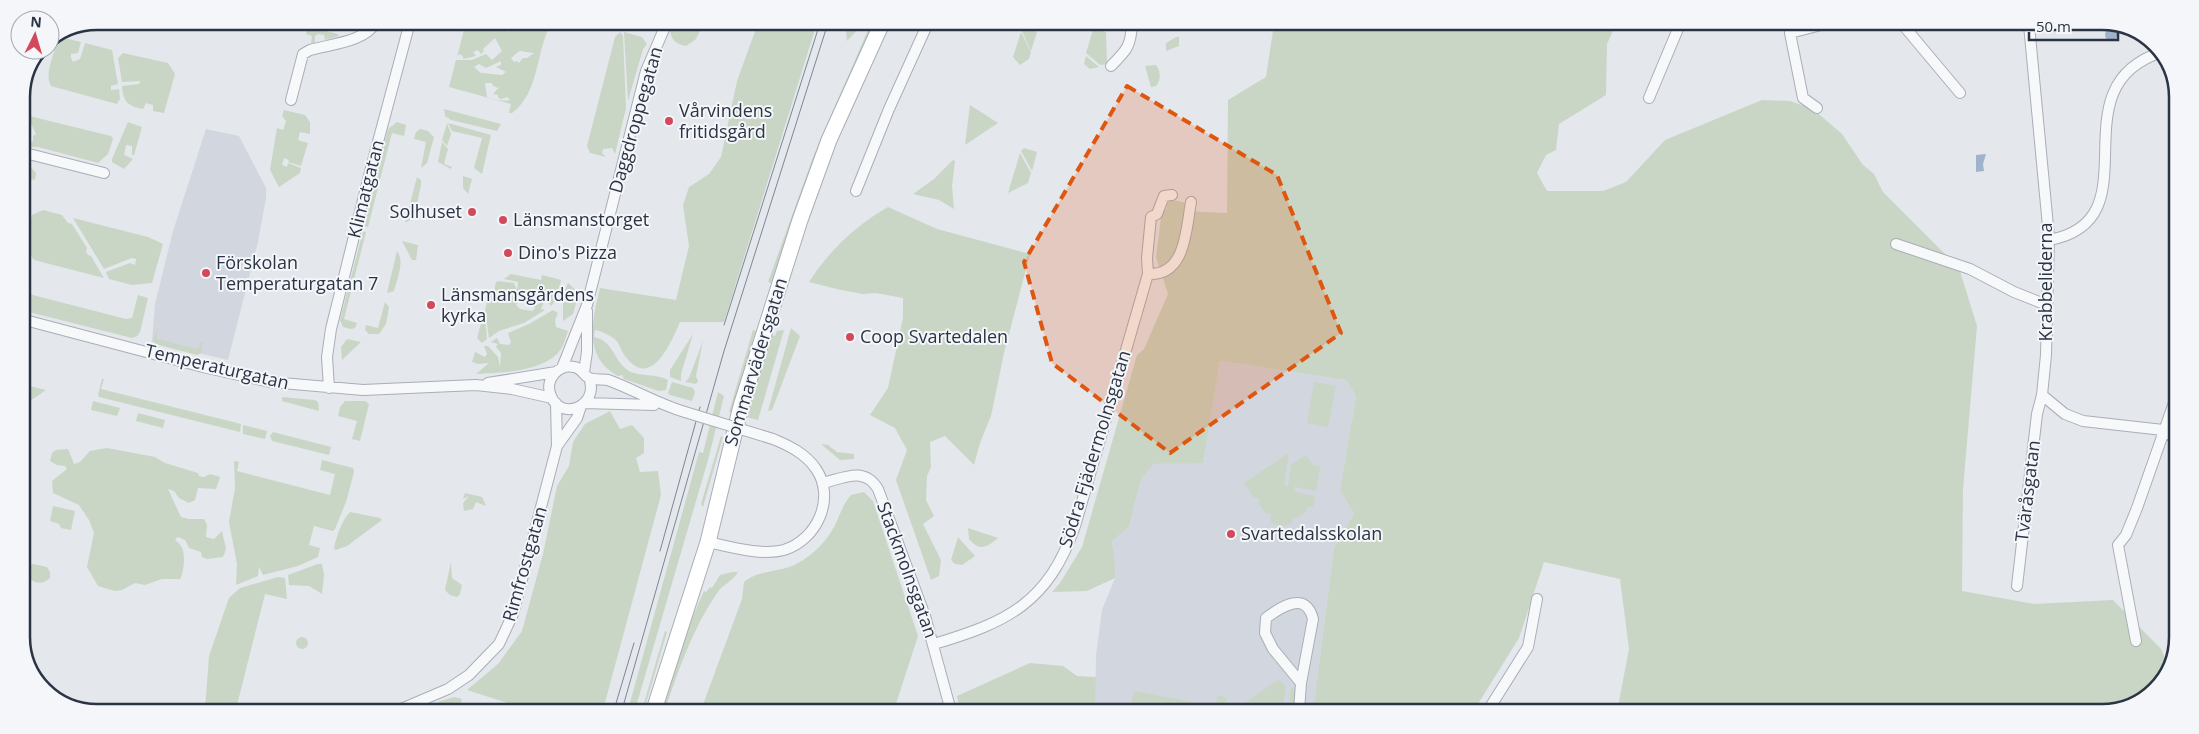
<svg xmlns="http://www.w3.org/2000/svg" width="2199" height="734" viewBox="0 0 2199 734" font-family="'Open Sans',sans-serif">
<rect width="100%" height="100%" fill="#e4e7ec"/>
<path fill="#d2d6de" d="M206,129L239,136L266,188V198L258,242L228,360L152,342L155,304L173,231Z
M1220,361L1346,380L1356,396L1340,490L1354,514L1334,548L1313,711H1095L1096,655L1102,610L1115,578V563L1112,541L1129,527L1141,479L1154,464L1203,462Z"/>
<path fill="#c9d6c5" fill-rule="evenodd" d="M466,22H507L505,29L508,32L512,27V22H552C535,50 541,91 512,113H509L511,104L449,87L456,60H472L486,54L492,60L502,51L495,38L483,49L484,51L481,54L478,50L473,52L476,56L463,59V56L459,54L457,57ZM518,52L520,51L534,53L527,58H523L519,63L517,61L514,62L511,58ZM501,61V65L496,67L506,72L502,75L481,73L474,67L479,64L486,68ZM485,83H492L493,86L499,88L503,83L493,94L498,95V98L502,99L507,97L510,100C503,102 494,99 487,97Z
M675,22H701L704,23L696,39L686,46C676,44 672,41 670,31Z
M758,23H817L724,322H680C671,343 651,391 625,356C622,352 620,347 618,343C615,337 601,331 595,330L594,337C613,341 613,358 626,369C635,377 655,373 668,380L666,390L659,391L624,379L622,375L618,376C583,357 592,321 600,288L676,300L689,246L683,205L689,187L709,174L721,157L737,81Z
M845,23H864L847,41Z
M871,23H874L817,156L771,283L768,282L813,157Z
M1095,23L1099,25L1102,31L1106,32L1107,64L1100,65L1086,53Z
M1274,24H1616L1607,44L1606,95L1559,124L1556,150L1546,155L1537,173L1547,191H1603L1626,182L1665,140L1762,100L1790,101L1813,109L1842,134L1863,165L1874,174L1883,192L1959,268L1977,326L1963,489L1962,591L2034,604L2113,600L2161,649L2169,667L2148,697L2102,713L1617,712L1629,649L1620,579L1544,562L1519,638L1473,712L1313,711L1334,548L1354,514L1340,490L1356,396L1346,380L1220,361L1203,463L1154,464L1141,479L1129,527L1112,541L1115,563V578L1087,591L1052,592L1060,583L1082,547L1137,355L1144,349L1168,294L1156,257L1162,210H1166L1168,202L1171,200L1183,202L1185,204L1184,211L1227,213L1228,100L1266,77Z
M314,28L338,34L339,36L325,40L324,35L318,34L315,36V43H311L312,36L306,34L307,30Z
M1024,28L1037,32L1031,51L1021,29Z
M620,32L623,36L626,108L615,154L612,148L603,149L602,153L606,157L590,153L587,146L615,37Z
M624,32L642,37L647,44L643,49L628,101Z
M1021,32L1031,52L1029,59L1020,65L1013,57Z
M1176,37H1179V46L1166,51V43Z
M64,38L81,42L78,53L71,54V58L73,62L80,59L85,43L112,50L118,84L111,86V90L119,89L120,99L117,104L51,86C44,74 54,54 58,41Z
M123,53L168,63L175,74L164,113L153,111V105L146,103L143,109C128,106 123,102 122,86L139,84L140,81L122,82L118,58Z
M1086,56L1099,67L1090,69L1084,64Z
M1156,65C1161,70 1161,81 1156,86L1151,87L1145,66Z
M970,105L998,123L965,145Z
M444,109L501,124L497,131L451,120L445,116Z
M284,110L305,115L310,122V134L300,132L298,140L308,143L301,166L288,162L289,160L284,158L282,165L287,167L288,163L301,168L300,173L279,187L270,170L277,128L283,130L286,121L282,116Z
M21,114L111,136L113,139L108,154L98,163L38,147H27L33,141V136L36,134L30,122L29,129L21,133Z
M128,122L142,127L134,155H132V146L126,145L124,155L133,159L124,169L112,162V159Z
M397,122L406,125L404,136L392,133L368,227L364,226L388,129Z
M447,123L451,134L447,146L442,140Z
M448,123L491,135L482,174L474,168L482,138L452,131Z
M420,129L428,131L434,137L427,163L421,168L426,142L414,139L416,132Z
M442,142L448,149L444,164L452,167L451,169L438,162Z
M1024,148L1037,152L1032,171L1021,151Z
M1020,153L1031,173L1028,183L1008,193Z
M21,157L36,173L35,180L30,179L31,174L21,171Z
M953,160L955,161L952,186L954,209L939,200L913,194L934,179Z
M463,176L472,179L468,194L463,188Z
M417,177L421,180V185C418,196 417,218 405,223Z
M888,207L937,229L1030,254L1004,353L991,416L980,443L974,465L945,436L930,442L931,467L927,476L926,500L934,516L923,524L941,560L939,576L931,580L896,480L907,450L895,428L870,415L888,388L903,318V298L876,293L863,294L841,290L809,282C829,251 856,225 888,207Z
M43,210L62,215L68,223L72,224L87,248L86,252L88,255L91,256L104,278L34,260L24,246L32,215Z
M73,218L148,237L163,244L152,283L132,285L109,279L106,272L130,263L135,265L136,259L132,258L104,269Z
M363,231L366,232L344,319L357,323L355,328L351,329L343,327L340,320Z
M402,241L418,245L416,260H412Z
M397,251C405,262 397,279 394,291L387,293Z
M511,274L541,280L542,275L561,280L556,300L551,306L545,299L541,309L545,310L524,323L499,331L489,338L485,311L488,296L496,293L508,298C515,296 518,289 518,282L504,279ZM529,291L535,292V297L541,300L539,304L534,306L535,309L532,311L520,309L516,305L523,295L532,300L527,293Z
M497,281L514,283L516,288C510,299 505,293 495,291V285Z
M568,283L579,293L573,314L563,321V295Z
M21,292L126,319L132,318L138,295L148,298L140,332L137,336L132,338L21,310Z
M385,302L389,307L386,324L379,334H369L365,330L366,325L378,328Z
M553,310L558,313L555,320L556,327L568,331C565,339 563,349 556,355C537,372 499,373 476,374L489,363L478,364L472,362L475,352L485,357L487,354L484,346H488L498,357L500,367L501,353L496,347L498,344L491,342L497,338L500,344L509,345L511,342L508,333L529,324Z
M483,316L485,318L487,339L482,343L477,338Z
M791,328L800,336L772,410L768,411Z
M157,330V339L198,349L201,341L203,343L201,353L197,355L155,344L153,340Z
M753,330L756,331L754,337L731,412H729Z
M784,330L758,420L746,417L771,335L775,336L777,331Z
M693,334L681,374V381L670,377V370Z
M347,339L361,342L342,360L341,347Z
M703,341L696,376L698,381L696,384L685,382L689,378Z
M102,379H104L101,389L241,424L240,432L99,397L98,395Z
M672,382L693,388L695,392L692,401L670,395L668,393Z
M1314,382L1336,386L1328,427L1307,423Z
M21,384L46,390L21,407Z
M718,392L724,396L708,460L635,710H628L699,452L703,453Z
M282,397L315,400L318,402L319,411L282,401Z
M93,401L120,408L117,416L91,410Z
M345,401H365L369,404L360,441L352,439L357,421L338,416L340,407Z
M610,411L620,429L632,425L644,438V453L636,458L640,472L658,471L661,495L603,710H530L467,690L498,664L522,631L543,554L557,486L569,466L573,442L585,424Z
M138,413L165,420L163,428L136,421Z
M243,425L267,431L265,439L243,434Z
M273,432L331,447L329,455L272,441L270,436Z
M721,436L723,437L703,507L701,504Z
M821,444L828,445L837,452L854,454V459L840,460Z
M107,448L155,457L165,463L198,473L199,476L204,477L210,474L220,477L216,489L198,488L195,500L189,503L179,498L174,491L168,489L181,517L188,519H204L207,525L206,537L214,539L222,531L226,549L223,557L207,559L202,557L201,552L189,548L185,540L178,537L175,539C177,542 179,543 181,546C186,553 184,572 180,579H162L145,585L135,583L122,590L115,591L98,586L87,567L94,533L89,520L79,505L53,493L52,481L67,469L65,466L57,465L50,461L52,453L56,450L68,449L74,464L80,462L90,451Z
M1289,453L1284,485L1288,487L1291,465L1306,455L1313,465L1320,466L1316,491L1295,487L1294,492L1315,496L1313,507H1307L1306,512L1298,518H1293L1292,523L1285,526L1273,524L1270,520L1271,514L1265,513L1259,504L1260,499L1254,498L1244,483Z
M322,460L353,468L354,472L346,502L335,529L333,531L314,526L309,545L320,548L318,557L298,566L263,575L259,567L258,576L236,585L237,564L229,522L235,488L234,461L239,462L237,471L330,495L335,474L320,470Z
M864,492L873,501L918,636L894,710H701L742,599L744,582C759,569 781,573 798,563C813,555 827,541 835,525C840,515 843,504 851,495Z
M465,493L482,497L486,506L476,502L473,509L464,511L463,503L469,496L463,499Z
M53,506L75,511L71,530L61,528L59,524L50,521Z
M350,512L380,518L382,520L347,546L336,550L334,549C336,537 342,520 350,512Z
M968,528L998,538C987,547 980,552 969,539Z
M958,537L975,556L962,565L955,564L951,560Z
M451,562L452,578L462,585L460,594L457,597L450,595L445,590Z
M33,564L47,567L50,572V578C43,585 34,584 28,577V567Z
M318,564H322L324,575L322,594L309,586L289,585L288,575Z
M732,572H738C733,581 722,585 717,593C693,628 678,671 665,710H660L692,618L704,591L706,592L710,587L712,588L720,575Z
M278,577L285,578L287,599L265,594L236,709H205L209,656L229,598L240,588Z
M665,631L667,632L644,710H642Z
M296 643a6 6 0 1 1 12 0a6 6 0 1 1-12 0Z
M1030,663L1063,666L1077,676L1096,677L1095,711H960L957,696Z
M1278,680L1281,681L1286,687L1282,711L1241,710L1243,704Z
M1291,687L1296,691L1293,711H1288Z
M1134,691L1204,704L1202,711H1130Z
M1221,695L1225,698L1232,711L1215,710L1217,697Z
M454,697L462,699L459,710L432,709L438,702Z"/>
<path fill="#9fb4cc" d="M2105 35a6 6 0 1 1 12 0a6 6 0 1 1-12 0Z
M1986,154L1983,164L1984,171L1976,172V155Z"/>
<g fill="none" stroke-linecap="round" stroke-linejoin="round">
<defs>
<path id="street" d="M1903,25L1960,93
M2029,25L2049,237L2046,355L2042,395L2065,414L2083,421L2163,430L2175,438
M1111,66C1127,50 1131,46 1132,23
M1649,98L1680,24
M291,100L303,54L310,50C331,44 365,42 376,22
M1817,108L1803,98L1790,33L1821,25
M21,152L104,173
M856,191L889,109L928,23
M2049,240C2158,220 2052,87 2162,52
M1896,244L1970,269L2014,292L2047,305
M1148,274C1186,276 1186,229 1191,202
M21,319L203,367L270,382L363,390L476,385L512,389L552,398
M562,368L587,305L646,71L667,22
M584,372L587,352V311
M589,378C600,406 561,422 551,396C544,380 558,364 574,367C582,368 583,375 589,378C594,380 602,379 608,380C635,390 658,404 685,412
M488,383L556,372
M329,388L327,357L331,329L371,168L410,22
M584,403L654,405
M557,446L577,418L581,406
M823,483C844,478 864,466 878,489L925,616L951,711
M708,542C731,547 762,556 784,550C817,540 836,498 816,469C806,454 790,446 773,439
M2017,586L2037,414L2042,395
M2136,641L2118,545L2126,535L2137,508L2176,397
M934,644C1008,622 1048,603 1075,526L1148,274L1147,258L1151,217L1157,214L1164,196L1172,195
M401,709L448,689L469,675L499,644L513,614L557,446L556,403
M1299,711L1301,683L1313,619C1306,591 1282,606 1266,618L1265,633L1273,649L1301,683
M1487,712L1528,647L1537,599"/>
<path id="secondary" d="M654,710L708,542L741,406L800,220L829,140L882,23"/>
</defs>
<use href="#street" stroke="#a9aeb7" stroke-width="12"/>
<use href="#secondary" stroke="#a9aeb7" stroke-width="17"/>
<use href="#street" stroke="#f7f8fa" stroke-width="10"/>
<use href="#secondary" stroke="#fff" stroke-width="15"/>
<path stroke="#7d8696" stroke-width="1" d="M724,325L820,23
M660,551L700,407
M614,710L634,643
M622,710L724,351L828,23"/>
<defs>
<path id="street-bridge" d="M685,412L773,439"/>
</defs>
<use href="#street-bridge" stroke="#a9aeb7" stroke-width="12" stroke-linecap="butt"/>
<use href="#street-bridge" stroke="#f7f8fa" stroke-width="10"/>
</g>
<path fill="#df570f" fill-opacity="0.2" stroke="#df570f" stroke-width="4" stroke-dasharray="10 6" stroke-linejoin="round" d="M1127,86L1277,175L1341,333L1170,453L1052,363L1024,262Z"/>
<g fill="#d1495b" stroke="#f4f6f9" stroke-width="2">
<circle cx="669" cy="121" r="5"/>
<circle cx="472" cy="212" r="5"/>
<circle cx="503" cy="220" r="5"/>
<circle cx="508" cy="253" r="5"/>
<circle cx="206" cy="273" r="5"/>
<circle cx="431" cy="305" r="5"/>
<circle cx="850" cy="337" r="5"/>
<circle cx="1231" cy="534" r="5"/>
</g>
<g text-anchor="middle" stroke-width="4" stroke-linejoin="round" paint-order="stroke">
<g font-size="18" fill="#2b3445" stroke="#f4f6f9" text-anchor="start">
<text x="679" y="117">Vårvindens<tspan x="679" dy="21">fritidsgård</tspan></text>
<text x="462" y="218" text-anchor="end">Solhuset</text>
<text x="513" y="226">Länsmanstorget</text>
<text x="518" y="259">Dino's Pizza</text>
<text x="216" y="269">Förskolan<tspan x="216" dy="21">Temperaturgatan 7</tspan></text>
<text x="441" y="301">Länsmansgårdens<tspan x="441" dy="21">kyrka</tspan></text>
<text x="860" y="343">Coop Svartedalen</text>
<text x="1241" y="540">Svartedalsskolan</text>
</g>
<g font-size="18" fill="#2b3445" stroke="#f4f6f9">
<text transform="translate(636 120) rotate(-74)" y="6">Daggdroppegatan</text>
<text transform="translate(366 189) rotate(-76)" y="6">Klimatgatan</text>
<text transform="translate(2046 282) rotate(-90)" y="6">Krabbeliderna</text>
<text transform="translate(756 362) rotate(-73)" y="6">Sommarvädersgatan</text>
<text transform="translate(217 367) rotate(13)" y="6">Temperaturgatan</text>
<text transform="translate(1095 449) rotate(-73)" y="6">Södra Fjädermolnsgatan</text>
<text transform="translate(2028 491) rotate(-83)" y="6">Tväråsgatan</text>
<text transform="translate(525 564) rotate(-74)" y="6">Rimfrostgatan</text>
<text transform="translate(907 570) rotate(70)" y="6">Stackmolnsgatan</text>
</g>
</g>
<path d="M0 0H2199V734H0ZM97 30H2102A67 67 0 0 1 2169 97V637A67 67 0 0 1 2102 704H97A67 67 0 0 1 30 637V97A67 67 0 0 1 97 30Z" fill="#f4f6f9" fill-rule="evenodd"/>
<path fill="none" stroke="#2b3445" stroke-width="2.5" d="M97 30H2102A67 67 0 0 1 2169 97V637A67 67 0 0 1 2102 704H97A67 67 0 0 1 30 637V97A67 67 0 0 1 97 30Z"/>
<g transform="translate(35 35) rotate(5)"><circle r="24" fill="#f4f6f9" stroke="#a4a8b1"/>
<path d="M0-4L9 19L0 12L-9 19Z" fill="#d1495b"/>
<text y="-8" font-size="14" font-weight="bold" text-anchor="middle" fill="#2b3445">N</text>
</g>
<path d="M2029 32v8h89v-8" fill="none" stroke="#2b3445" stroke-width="2.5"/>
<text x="2036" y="32" font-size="15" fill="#2b3445" stroke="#f4f6f9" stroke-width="4" paint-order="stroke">50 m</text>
</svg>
